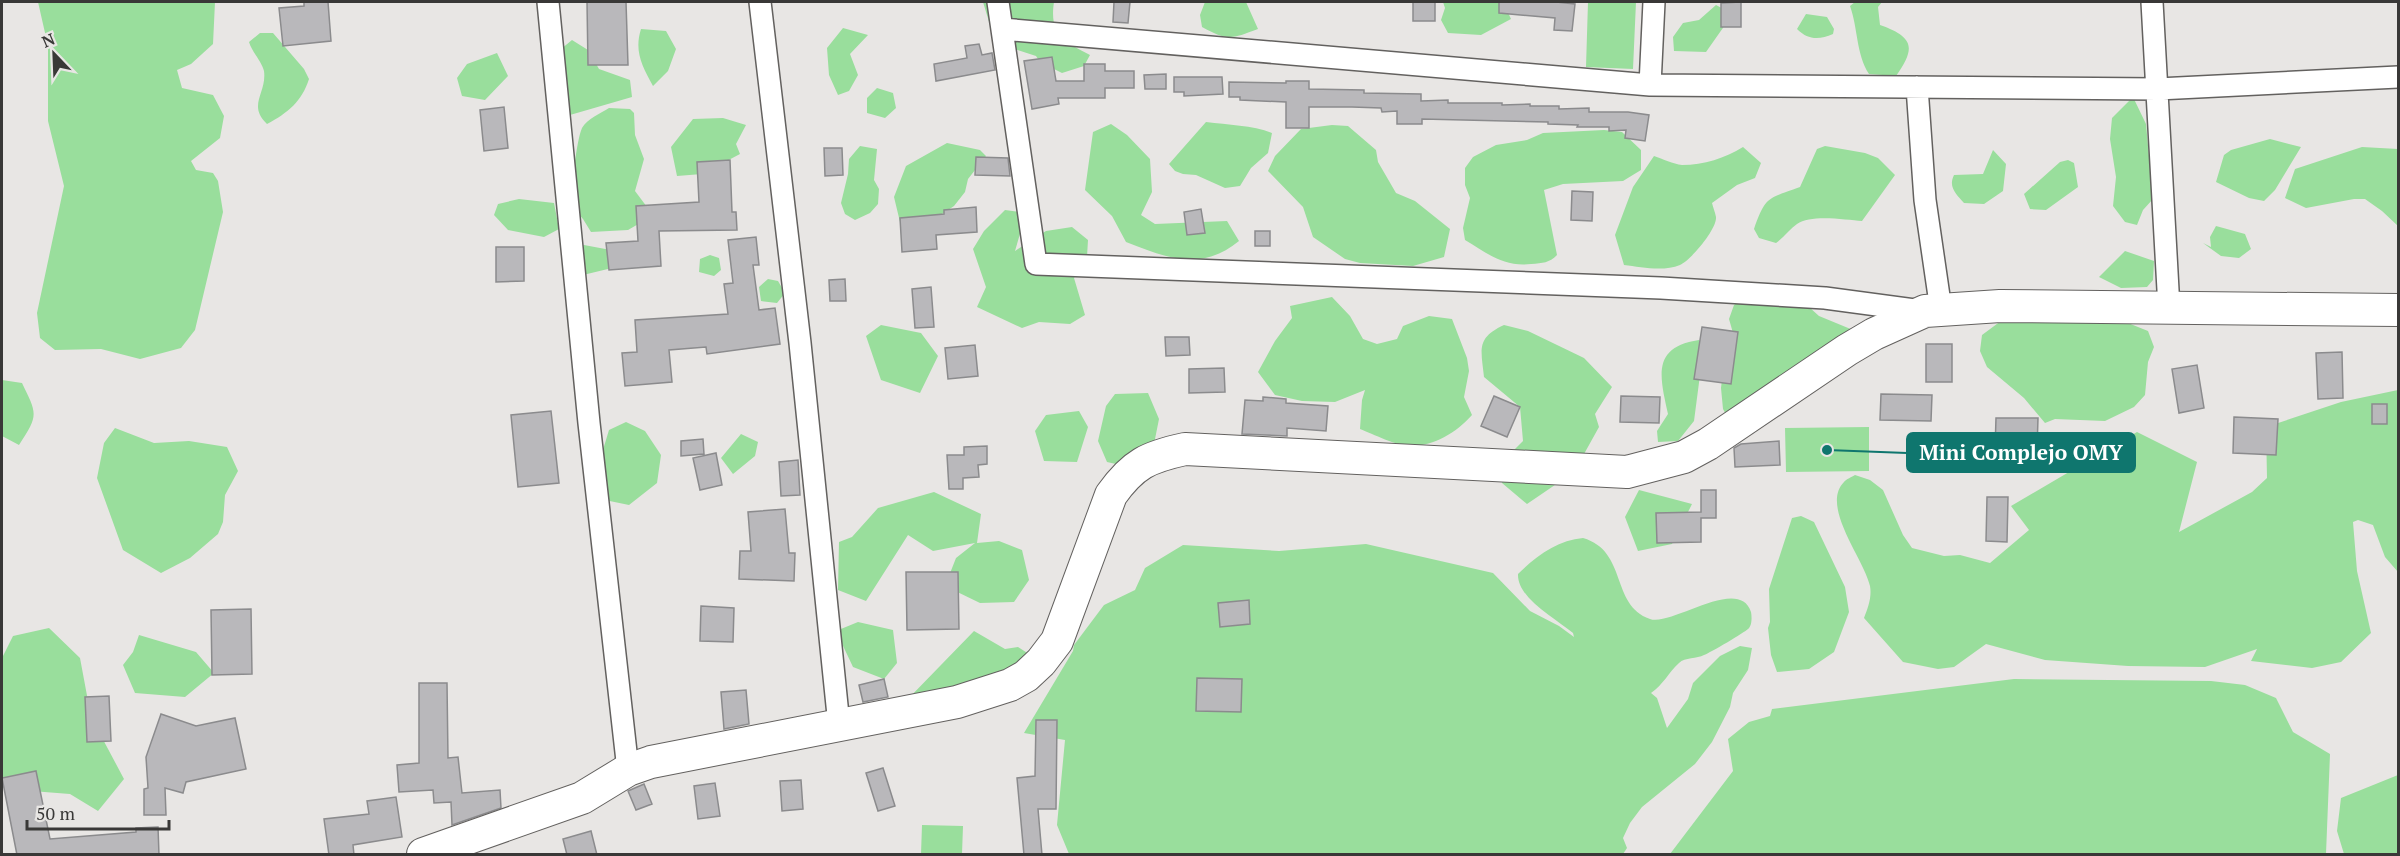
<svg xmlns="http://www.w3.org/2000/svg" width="2400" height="856" viewBox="0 0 2400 856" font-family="'PT Serif',serif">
<rect width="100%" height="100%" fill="#e8e6e4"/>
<path fill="#99de9c" d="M38,2H215L213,44L191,64L177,70L182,88L213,95L224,116L220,138L191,161L196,170L213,173L218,181L223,212L195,330L181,348L140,359L101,349L55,350L40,338L37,313L64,186L48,121V46Z
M983,2H1054C1049,35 1064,41 1090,55L1084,66L1062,73L1040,62L1036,56L1008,47L990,25Z
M1205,2H1246L1258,29C1231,39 1228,41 1202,27L1200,15Z
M1443,2H1503L1511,19L1481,35L1448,33L1441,20L1445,8Z
M1588,2H1636L1633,69L1586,67Z
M1855,2H1882L1878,7L1880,25C1914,37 1916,48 1896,76L1869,74C1856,54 1858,28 1850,6Z
M1716,5L1729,12L1725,25L1706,52L1674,51L1673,37L1683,23L1699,20Z
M1806,14L1827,17L1834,29L1833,34C1819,40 1808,40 1797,29Z
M843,28L868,35L850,54L858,75L849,91L838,95L829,75L827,48Z
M641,29L666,31L676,49L668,71L653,86C642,66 634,51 641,29Z
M260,33H273L304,69L309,79C302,101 288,113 267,124C247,105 267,93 264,71C262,62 252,52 249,42Z
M572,40L588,50L599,69L630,80L632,97L570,115L558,79L549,59Z
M497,53L508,76L485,100L462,96L457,78L467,64Z
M877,88L893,93L896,108L885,118L867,113V98Z
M2133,97L2146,124L2153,199L2143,210L2137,225L2125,222L2113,206L2116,177L2110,139L2112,118Z
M609,108L630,109L634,113L635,135L644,159L635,191L650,211L647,219L628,230L591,232L583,219L570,205C572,187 576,142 582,128C587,119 601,113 609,108Z
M723,118L746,125L736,144L740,154L702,174L677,176L671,147L693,119Z
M1206,122C1228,125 1252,125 1272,133L1268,153L1251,168L1240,186L1225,188L1196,175L1183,174L1175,171L1169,164Z
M1111,124L1127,135L1150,159L1152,192L1141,215L1155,224L1227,221L1239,241C1201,272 1167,258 1126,242L1112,216L1085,190L1093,132Z
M1332,125L1348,126L1376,150L1378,162L1396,193L1415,201L1450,229L1444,257L1413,266L1360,263L1345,259L1313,237L1303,207L1268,171L1275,156L1301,129Z
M1604,130L1622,132L1641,150V170L1623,181L1563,184L1544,190L1557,255C1549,263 1543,263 1531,264C1504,267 1488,254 1465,240L1463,228L1470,198L1465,185V168L1473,157L1496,145L1527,140L1543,133Z
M2270,139L2301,147L2275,190L2264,201L2249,198L2216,182L2224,155L2231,150Z
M947,143L980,150L986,156L968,179L965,192L954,206L939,216L900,222L894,197L906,166Z
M860,146L877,149L874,180L879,189L878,204L870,213L855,220L845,214L841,203L848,174L849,159Z
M1825,146L1865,153L1878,158L1895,175L1862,221C1846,220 1811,214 1797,224C1790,229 1784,237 1776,243L1759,238L1754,229C1766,195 1768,199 1800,187L1817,149Z
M1743,147L1761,163L1755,178L1737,185L1712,203C1713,207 1715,212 1716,217C1717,229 1691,260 1680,265C1663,272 1641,267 1624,265L1615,235L1633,187L1654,156C1663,159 1673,164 1682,165C1704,165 1725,158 1743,147Z
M2362,147L2398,149V226L2382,211L2365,199H2354L2306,208L2285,198L2295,169Z
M1993,150L2006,164L2003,191L1984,204L1964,203C1956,194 1948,187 1954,175L1983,174Z
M2068,160L2074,163L2078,187L2046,210L2030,209L2024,194L2060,162Z
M519,199L554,203L559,229L544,237L508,230L494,215L498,204Z
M1005,210L1026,213L1015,251L1046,231L1072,227L1088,240L1087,257L1074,278L1085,315L1070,324L1039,322L1022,328L977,307L986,287L973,249L984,231Z
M2216,226L2245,234L2251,249L2239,258L2221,256L2203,243L2211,247L2210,237Z
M584,245L616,251L612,268L583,275L578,248Z
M2125,251L2154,261L2153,280L2147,287L2121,288L2099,277Z
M710,255L719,258L721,270L714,276L699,272L700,259Z
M768,279L778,281L785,293L777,303L761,301L759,287Z
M1747,296L1809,307L1819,316L1853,330L1734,429L1723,409L1721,388L1723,371L1735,340L1729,319L1734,305Z
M1332,297L1350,316L1363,339L1377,344L1397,339L1403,326L1429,316L1452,319L1467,358L1469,371L1464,397L1472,415C1456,433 1434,446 1410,446C1397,446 1373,434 1360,429L1362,400L1365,390L1335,402L1302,401L1275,395L1258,372L1275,341L1292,318L1290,306Z
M2009,315L2118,319L2148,331L2154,347L2148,362L2145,395L2134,407L2105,421L2055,419L2045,423L2024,398L1987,367L1980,351L1982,335Z
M881,325L921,333L938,356L920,393L881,380L866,336Z
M1504,325L1528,331L1584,358L1612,387L1595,414L1599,427L1574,472L1527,504L1502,483L1500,464L1523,441L1520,407L1484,377C1481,349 1476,338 1504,325Z
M1699,340L1703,352L1694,421L1678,441L1658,442L1657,431L1668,414C1660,377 1651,347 1699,340Z
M2,380L22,383C37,414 39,415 19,445L2,436Z
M2398,390V572L2385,557L2373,525L2358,520L2353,522L2357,571L2371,633L2341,662L2312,668L2251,661L2257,649L2205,667L2128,666L2045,660L1986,644L1954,667L1938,669L1903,662L1864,618C1868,608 1872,597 1870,586C1864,559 1820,506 1844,482C1846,479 1852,477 1855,475L1870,480L1883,490L1903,535L1912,548L1944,556L1960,555L1990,563L2029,530L2011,506L2137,432L2197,462L2179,532L2252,492L2267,478L2266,427L2341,402Z
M1148,393L1159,419L1154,444L1125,466L1107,462L1098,441L1106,406L1115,394Z
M1079,411L1088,427L1077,462L1044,461L1035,431L1046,415Z
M626,422L645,431L661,455L657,483L629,505L600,499L599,463L609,430Z
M1869,427V471L1786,472L1785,428Z
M115,428L154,443L189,441L227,447L238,471L225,495L223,522L218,534L190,558L161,573L123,550L97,478L104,443Z
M741,434L758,442L755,456L733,474L721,458Z
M1639,490L1692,504L1672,544L1638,551L1625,517Z
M934,492L981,514L977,543L999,541L1022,550L1029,580L1014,602L980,603L945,586L956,558L975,543L933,551L908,535L866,601L838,590L839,542L852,537L878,508Z
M1801,516L1814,522L1845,587L1849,612L1834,652L1809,669L1777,672L1771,655L1768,628L1770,622L1769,589L1792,518Z
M1583,538C1628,551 1610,605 1650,619C1671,627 1739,575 1751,612C1752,617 1752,626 1748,629C1745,632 1710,653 1704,655C1697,659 1685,657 1679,663C1669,672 1663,685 1651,693L1657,698L1667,728L1688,699L1693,683L1720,656L1740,646L1752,648L1748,670L1733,693L1730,707L1712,742L1695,764L1642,807L1630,823L1623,838L1627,848L1623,854H1069L1057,825L1065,740L1024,733L1073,651L1074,645L1104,605L1135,590L1145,568L1183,545L1279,551L1366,544L1493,573L1530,611L1559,626L1574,637L1573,633C1555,618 1517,598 1518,574C1536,556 1558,540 1583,538Z
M858,622L893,630L897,663L884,679L853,667L836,631Z
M49,628L80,658L91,717L124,779L98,811L70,794L6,789L2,776V658L13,636Z
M974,631L1005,649L1018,647L1043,663L906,701Z
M139,635L196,652L214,673L185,697L135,693L123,665L133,652Z
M2014,679L2211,681L2245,685L2276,698L2293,732L2330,754L2326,854H1670L1733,771L1728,739L1749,722L1770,716L1772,709Z
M2398,775V854H2344L2337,831L2341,798Z
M922,825L963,826L962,854H921Z"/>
<path fill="#b9b8bb" stroke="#8b8b8d" stroke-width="1.5" d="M304,2H328L331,41L283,46L279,8L304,6Z
M587,2H626L628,65H588Z
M1114,2H1130L1128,23L1113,22Z
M1413,2H1435V21H1413Z
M1499,2H1556L1575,4L1572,31L1554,30L1555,18L1499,13Z
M1741,2V27H1721V3Z
M979,44L982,55L992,53L995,70L936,81L934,64L967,58L965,46Z
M1052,57L1056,81H1084V64H1105V71H1134V88H1105V98H1058L1059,104L1032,109L1024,61Z
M1166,74V89H1145L1144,75Z
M1174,77H1222L1223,94L1184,96V92H1174Z
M1286,81H1309V89L1364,90V93L1421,94V101L1448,100V103H1502V105L1530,104V106H1559V109L1589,108V112H1628L1649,115L1645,141L1625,138L1626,130L1609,131V127H1577L1578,125L1548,124V122L1422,119V124H1397V111L1382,112L1381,108L1352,107H1309V128H1286V102L1240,100V97H1229V82L1286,83Z
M504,107L508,148L484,151L480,110Z
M824,148H842L843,175L825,176Z
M976,157L1008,158L1010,176L975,175Z
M730,160L732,212H736L737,230L659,231L661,266L609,270L606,243L638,241L636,206L699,202L697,162Z
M1572,191L1593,192L1592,221L1571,220Z
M976,207L977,232L936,235L937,249L902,252L900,218L944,214V210Z
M1201,209L1205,233L1187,235L1184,212Z
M1255,231H1270V246H1255Z
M756,237L759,265H753L759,310L775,308L780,344L707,354L706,347L669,350L672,382L625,386L622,353L637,352L635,320L728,314L724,284L733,283L728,240Z
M496,247H524V281L496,282Z
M845,279L846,301H830L829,280Z
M931,287L934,327L915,328L912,289Z
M1702,327L1738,332L1731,384L1694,379Z
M1165,337H1189L1190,355L1166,356Z
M1926,344H1952V382H1926Z
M975,345L978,376L948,379L945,348Z
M2342,352L2343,398L2318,399L2316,353Z
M2197,365L2204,408L2179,413L2172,369Z
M1224,368L1225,392L1189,393V369Z
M1881,394L1932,395L1931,421L1880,420Z
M1494,396L1520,407L1507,437L1481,426Z
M1621,396L1660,397L1659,423L1620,422Z
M1263,397L1286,399V403L1328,406L1326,431L1287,428V436L1242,434L1245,400L1263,401Z
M2372,404H2387V424H2372Z
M551,411L559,483L518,487L511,415Z
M2234,417L2278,419L2276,455L2233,453Z
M1996,418H2038L2037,450H1995Z
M703,439L704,454L681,456V441Z
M1779,441L1780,465L1735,467L1734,448L1741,444Z
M987,446V464L978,465L979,477L963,478V489H949L947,455H964V447Z
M716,453L722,485L700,490L693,458Z
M798,460L800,495L781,496L779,462Z
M1701,490H1716V518H1701V542L1657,543L1656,513L1701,512Z
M1987,497H2008L2007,542L1986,541Z
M785,509L789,553H795L794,581L739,579L740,551H751L748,512Z
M906,572H958L959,629L907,630Z
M1249,600L1250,624L1220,627L1218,603Z
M701,606L734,608L733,642L700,641Z
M251,609L252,674L212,675L211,610Z
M1197,678L1242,679L1241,712L1196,711Z
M884,679L888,697L863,702L859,685Z
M419,683H447L448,758L458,757L462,793L500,790L501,808L452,825L451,802L434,803L433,790L399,792L397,765L419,763Z
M746,690L749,724L724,729L721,692Z
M109,696L111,741L87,742L85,697Z
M161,714L196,726L235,718L246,769L186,782L183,793L165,788L166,815H144V789L148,788L146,757Z
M1036,720H1057L1056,809H1038L1042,855H1024L1017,778L1035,776Z
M883,768L895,806L878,811L866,773Z
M36,771L50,839L136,832V828L158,827L159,855H17L2,778Z
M801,780L803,809L782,811L780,781Z
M715,783L720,816L698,819L694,786Z
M644,784L652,804L636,810L628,791Z
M396,797L402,837L353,845L354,855H329L324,819L369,814L367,801Z
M591,831L597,855H567L563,839Z"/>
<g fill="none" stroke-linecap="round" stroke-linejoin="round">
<defs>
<path id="minor" d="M548,2L589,423L628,770
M760,2L800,343L839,725
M998,2L1036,264L1661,288L1825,298L1922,311
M2152,2L2169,308
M1002,29L1650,85L2158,89L2398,77
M1650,85L1654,2
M1917,87L1925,200L1941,310"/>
<path id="secondary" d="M423,854L582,798L628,770L651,762L957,702L1010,685L1026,676L1041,662L1057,641L1111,495C1133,464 1148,457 1185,449L1627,472L1684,457L1708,444L1847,350L1874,334L1925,311L2000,306L2398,310"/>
</defs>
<use href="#minor" stroke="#63615f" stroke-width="24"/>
<use href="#secondary" stroke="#63615f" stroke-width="34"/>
<use href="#minor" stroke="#fff" stroke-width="21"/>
<use href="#secondary" stroke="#fff" stroke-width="32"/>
</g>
<path fill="none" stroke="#0f766e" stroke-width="2" d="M1827 450L1907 453"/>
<circle fill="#0f766e" stroke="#e8e6e4" stroke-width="2" cx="1827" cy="450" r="6"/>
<rect fill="#0f766e" stroke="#0f766e" stroke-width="2" x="1907" y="433" width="228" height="39" rx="6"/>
<g font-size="21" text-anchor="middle" font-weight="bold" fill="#fff">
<text x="2021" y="460">Mini Complejo OMY</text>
</g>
<rect width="2400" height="856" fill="none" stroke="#393837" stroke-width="6"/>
<g transform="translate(54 54) rotate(337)" stroke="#e8e6e4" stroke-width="4.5" paint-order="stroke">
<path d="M0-4.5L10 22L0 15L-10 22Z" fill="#393837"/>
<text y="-9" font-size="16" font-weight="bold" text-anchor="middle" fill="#393837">N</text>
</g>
<path d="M27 820v9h142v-9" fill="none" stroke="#393837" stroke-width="3"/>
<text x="36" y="820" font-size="18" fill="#393837" stroke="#e8e6e4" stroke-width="4.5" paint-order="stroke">50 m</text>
</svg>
